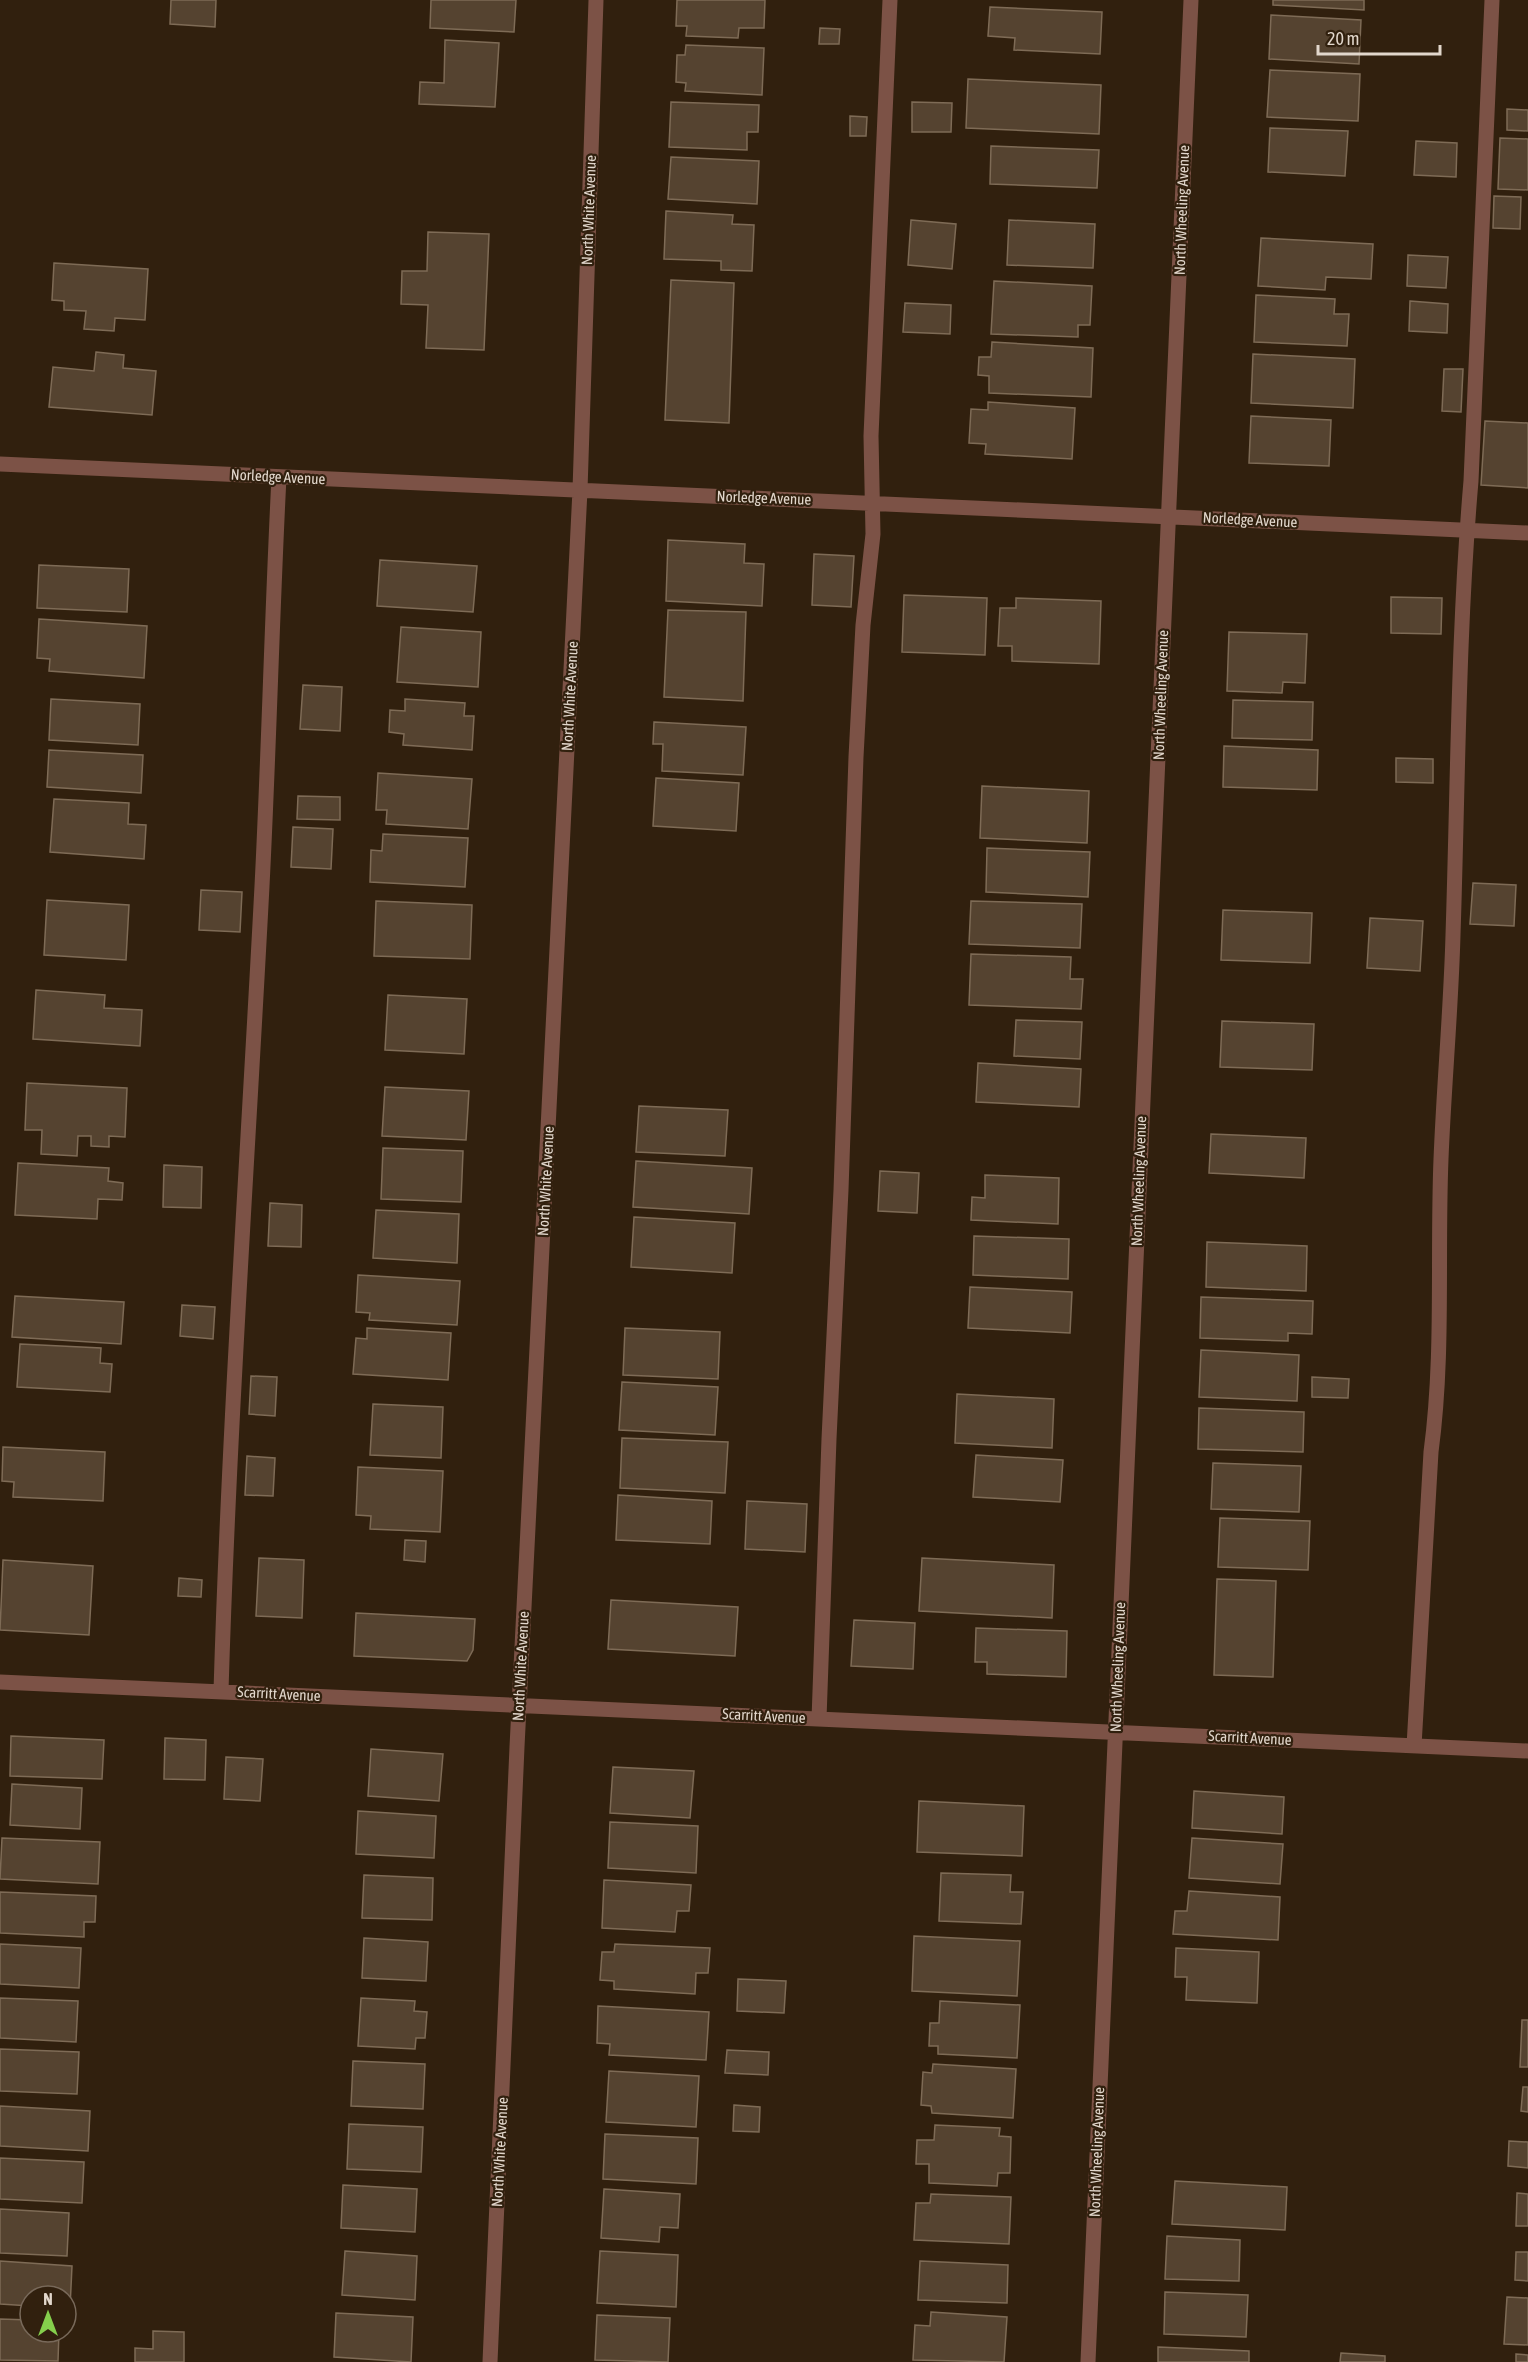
<svg xmlns="http://www.w3.org/2000/svg" width="1528" height="2362" viewBox="0 0 1528 2362" font-family="'Asap Condensed',sans-serif">
<rect width="100%" height="100%" fill="#31200e"/>
<path fill="#554330" stroke="#7e6b56" stroke-width="1.5" d="M171,0H216L215,27L170,24Z
M431,0H516L514,32L430,28Z
M677,0H765L764,28H739L738,38L686,36L687,26H676Z
M1273,0H1364V10L1273,5Z
M990,7L1102,12L1100,54L1014,50L1015,38L988,36Z
M1271,15L1361,20L1359,64L1269,59Z
M820,28L840,29L839,44H819Z
M445,40L499,43L495,107L419,104L420,82L444,83Z
M686,45L764,48L762,95L685,91L686,83L676,82L677,55H685Z
M1270,70L1360,74L1358,121L1267,117Z
M968,79L1101,85L1099,134L966,128Z
M671,102L759,105L758,132H747V150L669,147Z
M912,102L952,103L951,132H912Z
M1507,109L1528,110V131L1507,130Z
M850,116L867,117L866,136H850Z
M1270,128L1348,131L1345,176L1268,172Z
M1500,138L1528,139V190L1498,189Z
M1416,141L1457,143L1456,177L1414,175Z
M991,146L1099,150L1097,188L990,184Z
M671,157L759,161L757,204L668,199Z
M1494,196L1521,197L1520,229L1493,228Z
M666,211L733,215L732,224L754,225L752,271L721,270V261L664,259Z
M911,220L956,224L952,269L908,265Z
M1009,220L1095,224L1093,268L1007,265Z
M428,232L489,234L484,350L426,348L428,305L401,304L402,271H427Z
M1261,238L1373,244L1371,279L1326,277L1325,290L1258,286Z
M1408,255L1448,257L1446,288L1407,286Z
M54,263L148,269L145,320L115,318L114,331L84,329L86,311L64,310V301L52,300Z
M671,280L734,283L729,423L665,420Z
M994,281L1092,286L1090,325H1078V337L991,334Z
M1256,295L1335,299L1334,314H1349L1347,346L1254,342Z
M1410,301L1448,304L1447,333L1409,331Z
M905,303L951,305L950,334L903,332Z
M992,342L1093,348L1091,397L989,393V376L978,375L979,357H991Z
M96,352L124,355L123,368L156,371L152,415L49,407L53,367L94,371Z
M1253,354L1355,359L1353,408L1251,403Z
M1444,369H1463L1461,412L1442,411Z
M988,402L1075,408L1072,459L985,454L986,444L969,443L971,409L988,410Z
M1251,416L1331,420L1329,466L1249,463Z
M1485,421L1528,423V488L1481,485Z
M668,540L745,544L744,563L764,564L762,606L666,601Z
M814,554L854,556L851,607L812,605Z
M380,560L477,566L473,612L377,606Z
M39,565L129,569L127,612L37,608Z
M904,595L987,598L985,655L902,652Z
M1391,597L1442,598L1441,634L1391,633Z
M1016,598L1101,601L1099,664L1012,661V646H998L1000,608H1016Z
M668,610L746,612L743,701L664,697Z
M39,619L147,626L144,678L49,671L50,659L37,658Z
M401,627L481,632L478,687L397,682Z
M1229,632L1307,634L1305,683L1283,682L1282,693L1227,691Z
M303,685L342,687L340,731L300,729Z
M51,699L140,704L138,745L49,740Z
M405,699L465,703L464,716H474L472,750L403,745L404,734L389,732L390,710L405,711Z
M1233,700L1313,702L1312,740L1232,738Z
M654,722L746,727L743,775L662,771L663,744H653Z
M1224,746L1318,750L1317,790L1223,787Z
M49,750L143,755L141,793L47,787Z
M1396,758L1433,759V783L1396,782Z
M378,773L472,779L468,829L386,824L387,810H376Z
M656,778L739,783L736,831L653,826Z
M982,786L1089,791L1087,843L980,838Z
M298,796L340,797V820L297,819Z
M54,799L129,803L128,824L146,825L144,859L50,852Z
M293,827L333,829L331,869L291,867Z
M383,834L468,838L465,887L370,882L371,850L382,851Z
M987,848L1090,852L1088,897L986,892Z
M1473,883L1516,885L1514,926L1470,924Z
M201,890L242,892L240,932L199,930Z
M47,900L129,905L126,960L44,955Z
M376,901L472,905L470,959L374,956Z
M971,901L1082,904L1080,948L969,944Z
M1223,910L1312,913L1310,963L1221,960Z
M1370,918L1423,921L1420,971L1367,968Z
M971,954L1071,957L1070,979H1083L1081,1009L969,1005Z
M36,990L105,995L104,1008L142,1010L140,1046L33,1039Z
M388,995L467,999L464,1054L385,1050Z
M1016,1020L1082,1022L1080,1059L1014,1056Z
M1222,1021L1314,1024L1312,1070L1220,1067Z
M978,1063L1081,1069L1079,1107L976,1102Z
M27,1083L127,1088L125,1137L109,1136V1147L91,1146V1136H78L77,1156L41,1154L42,1130H25Z
M385,1087L469,1091L466,1140L382,1136Z
M639,1106L728,1110L725,1156L636,1152Z
M1211,1134L1306,1138L1304,1178L1209,1173Z
M383,1148L463,1151L461,1202L381,1199Z
M636,1161L752,1168L749,1214L633,1207Z
M18,1163L109,1168L108,1181L123,1183L122,1200L98,1199L97,1219L15,1215Z
M164,1165L202,1167L201,1208L163,1207Z
M880,1171L919,1173L917,1213L878,1211Z
M985,1175L1059,1178L1058,1224L971,1220L972,1197L985,1198Z
M270,1203L302,1205L301,1247L268,1246Z
M376,1210L459,1214L457,1263L373,1258Z
M634,1217L735,1223L732,1273L631,1267Z
M974,1236L1069,1239L1068,1279L973,1275Z
M1207,1242L1307,1246L1306,1291L1206,1287Z
M358,1275L460,1281L457,1325L369,1320L370,1313L356,1312Z
M970,1287L1072,1292L1070,1333L968,1328Z
M15,1296L124,1302L121,1344L12,1337Z
M1201,1297L1313,1301L1312,1334L1288,1333V1341L1200,1338Z
M182,1305L215,1307L213,1339L180,1336Z
M367,1328L451,1333L448,1380L353,1374L356,1338L367,1339Z
M625,1328L720,1332L718,1379L623,1375Z
M20,1344L101,1348L100,1363L112,1364L110,1392L17,1387Z
M1201,1350L1299,1355L1297,1401L1199,1397Z
M251,1376L277,1377L275,1416L249,1414Z
M1312,1377L1349,1379L1348,1398L1312,1397Z
M622,1382L718,1387L715,1435L619,1430Z
M957,1394L1054,1399L1052,1448L955,1443Z
M373,1404L443,1407L441,1458L370,1455Z
M1199,1408L1304,1412L1303,1452L1198,1449Z
M622,1438L728,1442L725,1493L620,1488Z
M3,1447L105,1452L103,1501L13,1497L14,1482L2,1481Z
M976,1455L1063,1460L1060,1502L973,1497Z
M247,1456L275,1458L273,1496L245,1495Z
M1213,1463L1301,1466L1299,1512L1211,1509Z
M358,1467L443,1471L440,1532L370,1529L371,1516L356,1515Z
M618,1495L712,1501L710,1544L616,1540Z
M747,1501L807,1504L805,1552L745,1549Z
M1220,1518L1310,1521L1308,1570L1218,1567Z
M405,1540L426,1541L425,1562L404,1560Z
M259,1558L304,1560L302,1618L256,1616Z
M922,1558L1054,1565L1052,1618L919,1611Z
M3,1560L93,1566L89,1635L0,1630Z
M179,1578L202,1580L201,1597L178,1596Z
M1217,1579L1276,1581L1273,1677L1214,1675Z
M611,1600L738,1607L735,1656L608,1649Z
M356,1613L475,1619L473,1650L467,1661L354,1656Z
M854,1620L915,1623L913,1669L851,1666Z
M976,1628L1067,1631L1066,1677L987,1674V1662H975Z
M11,1736L104,1740L102,1779L10,1776Z
M165,1738L206,1740L205,1780L164,1779Z
M371,1749L443,1754L439,1801L368,1796Z
M226,1757L263,1759L260,1801L224,1799Z
M613,1767L694,1771L690,1818L610,1813Z
M12,1784L82,1788L80,1829L10,1825Z
M1194,1791L1284,1797L1282,1834L1192,1828Z
M919,1801L1024,1806L1022,1856L917,1852Z
M358,1811L436,1816L434,1858L356,1854Z
M610,1822L698,1826L696,1873L608,1868Z
M2,1838L100,1842L98,1884L0,1879Z
M1192,1838L1283,1844L1280,1884L1189,1878Z
M941,1873L1011,1875L1010,1892H1023L1021,1924L939,1921Z
M364,1875L433,1878L432,1920L362,1918Z
M604,1880L691,1885L689,1911H677L675,1932L602,1928Z
M1189,1891L1280,1897L1278,1940L1173,1934L1175,1911H1187Z
M0,1892L96,1896L95,1922H84V1937L0,1933Z
M914,1936L1020,1941L1017,1996L912,1991Z
M364,1938L428,1942L426,1981L362,1978Z
M0,1944L81,1948L79,1988L0,1984Z
M615,1944L710,1948L708,1973H696L695,1994L614,1989V1981L600,1980L602,1952H614Z
M1176,1948L1259,1952L1257,2003L1186,2000L1187,1977H1175Z
M738,1979L786,1981L784,2013L737,2011Z
M0,1998L78,2001L76,2042L0,2038Z
M361,1998L415,2001L414,2011L427,2012L425,2038H416L415,2049L358,2046Z
M940,2001L1020,2005L1017,2058L938,2054V2046H929L930,2023H939Z
M598,2006L709,2012L706,2060L609,2055L610,2044L597,2043Z
M1522,2020H1528V2067H1520Z
M0,2049L79,2052L77,2094L0,2091Z
M727,2050L769,2052L768,2075L725,2073Z
M353,2061L425,2064L423,2109L351,2106Z
M933,2064L1016,2069L1013,2118L932,2113L931,2106L921,2105L923,2072L932,2073Z
M609,2071L699,2076L696,2127L606,2122Z
M1523,2087H1528V2112L1521,2111Z
M734,2105L760,2107L759,2132L733,2131Z
M0,2106L90,2111L88,2151L0,2146Z
M349,2124L423,2127L421,2172L347,2169Z
M935,2125L1000,2128L999,2136L1011,2137L1010,2173H998L997,2186L929,2183V2164H916L917,2140H934Z
M605,2134L698,2138L696,2184L603,2179Z
M1509,2141L1528,2142V2168L1508,2166Z
M0,2158L84,2162L82,2203L0,2199Z
M1175,2181L1287,2187L1285,2230L1172,2224Z
M343,2185L417,2189L415,2232L341,2228Z
M604,2189L680,2194L678,2228L660,2227L659,2242L601,2238Z
M1517,2193L1528,2194V2226H1516Z
M931,2194L1011,2197L1009,2244L914,2240L916,2203H930Z
M0,2209L69,2213L67,2256L0,2253Z
M1167,2236L1240,2240L1239,2281L1165,2279Z
M345,2251L417,2256L415,2300L342,2295Z
M600,2251L678,2255L676,2307L597,2303Z
M1516,2252H1528V2281L1515,2280Z
M0,2261L72,2266L70,2308H66V2296H30V2306L0,2304Z
M920,2261L1008,2265L1007,2303L918,2300Z
M1165,2292L1248,2295L1246,2337L1164,2334Z
M1507,2297L1528,2298V2345L1504,2344Z
M931,2312L1007,2317L1004,2362L913,2360L915,2325L930,2326Z
M336,2313L413,2317L411,2362L334,2357Z
M597,2315L670,2318L668,2362L595,2360Z
M0,2319L30,2320V2332H59L58,2361L0,2360Z
M153,2331L184,2332V2362H135V2348L153,2349Z
M1158,2347L1249,2351V2362H1158Z
M1341,2353L1385,2356V2362H1340Z
M1516,2354L1528,2355V2362H1516Z"/>
<g fill="none" stroke-linecap="round" stroke-linejoin="round">
<path stroke="#7c5246" stroke-width="15" d="M0,464L1528,533
M0,1682L1528,1751
M221,1691C229,1423 248,1154 262,886C269,749 272,613 279,477
M819,1719L829,1439L841,1190L856,757L863,625L873,534L871,436L890,0
M1414,1746L1431,1452C1444,1355 1437,1257 1441,1159C1444,1084 1451,1009 1453,935C1458,783 1458,631 1471,481L1492,0
M490,2362L517,1747L580,490L596,0
M1088,2362L1191,0"/>
</g>
<g text-anchor="middle" stroke-width="4.5" stroke-linejoin="round" paint-order="stroke">
<g font-size="15" fill="#e2d7cc" stroke="#31200e">
<text transform="translate(589 210) rotate(-88)" y="5">North White Avenue</text>
<text transform="translate(1182 210) rotate(-88)" y="5">North Wheeling Avenue</text>
<text transform="translate(278 477) rotate(3)" y="5">Norledge Avenue</text>
<text transform="translate(764 498) rotate(2)" y="5">Norledge Avenue</text>
<text transform="translate(1250 520) rotate(3)" y="5">Norledge Avenue</text>
<text transform="translate(1161 695) rotate(-88)" y="5">North Wheeling Avenue</text>
<text transform="translate(570 696) rotate(-87)" y="5">North White Avenue</text>
<text transform="translate(546 1181) rotate(-87)" y="5">North White Avenue</text>
<text transform="translate(1139 1181) rotate(-88)" y="5">North Wheeling Avenue</text>
<text transform="translate(521 1666) rotate(-87)" y="5">North White Avenue</text>
<text transform="translate(1118 1667) rotate(-88)" y="5">North Wheeling Avenue</text>
<text transform="translate(279 1694) rotate(3)" y="5">Scarritt Avenue</text>
<text transform="translate(764 1716) rotate(3)" y="5">Scarritt Avenue</text>
<text transform="translate(1250 1738) rotate(3)" y="5">Scarritt Avenue</text>
<text transform="translate(500 2152) rotate(-87)" y="5">North White Avenue</text>
<text transform="translate(1097 2152) rotate(-88)" y="5">North Wheeling Avenue</text>
</g>
</g>
<g transform="translate(48 2314)"><circle r="28" fill="#31200e" stroke="#78695a" stroke-width="1.5"/>
<path d="M0-4.5L10 22L0 15L-10 22Z" fill="#85cf4c"/>
<text y="-9" font-size="16" font-weight="bold" text-anchor="middle" fill="#e2d7cc">N</text>
</g>
<path d="M1318 45v9h122v-9" fill="none" stroke="#e2d7cc" stroke-width="3"/>
<text x="1327" y="45" font-size="18" fill="#e2d7cc" stroke="#31200e" stroke-width="4.5" paint-order="stroke">20 m</text>
</svg>
